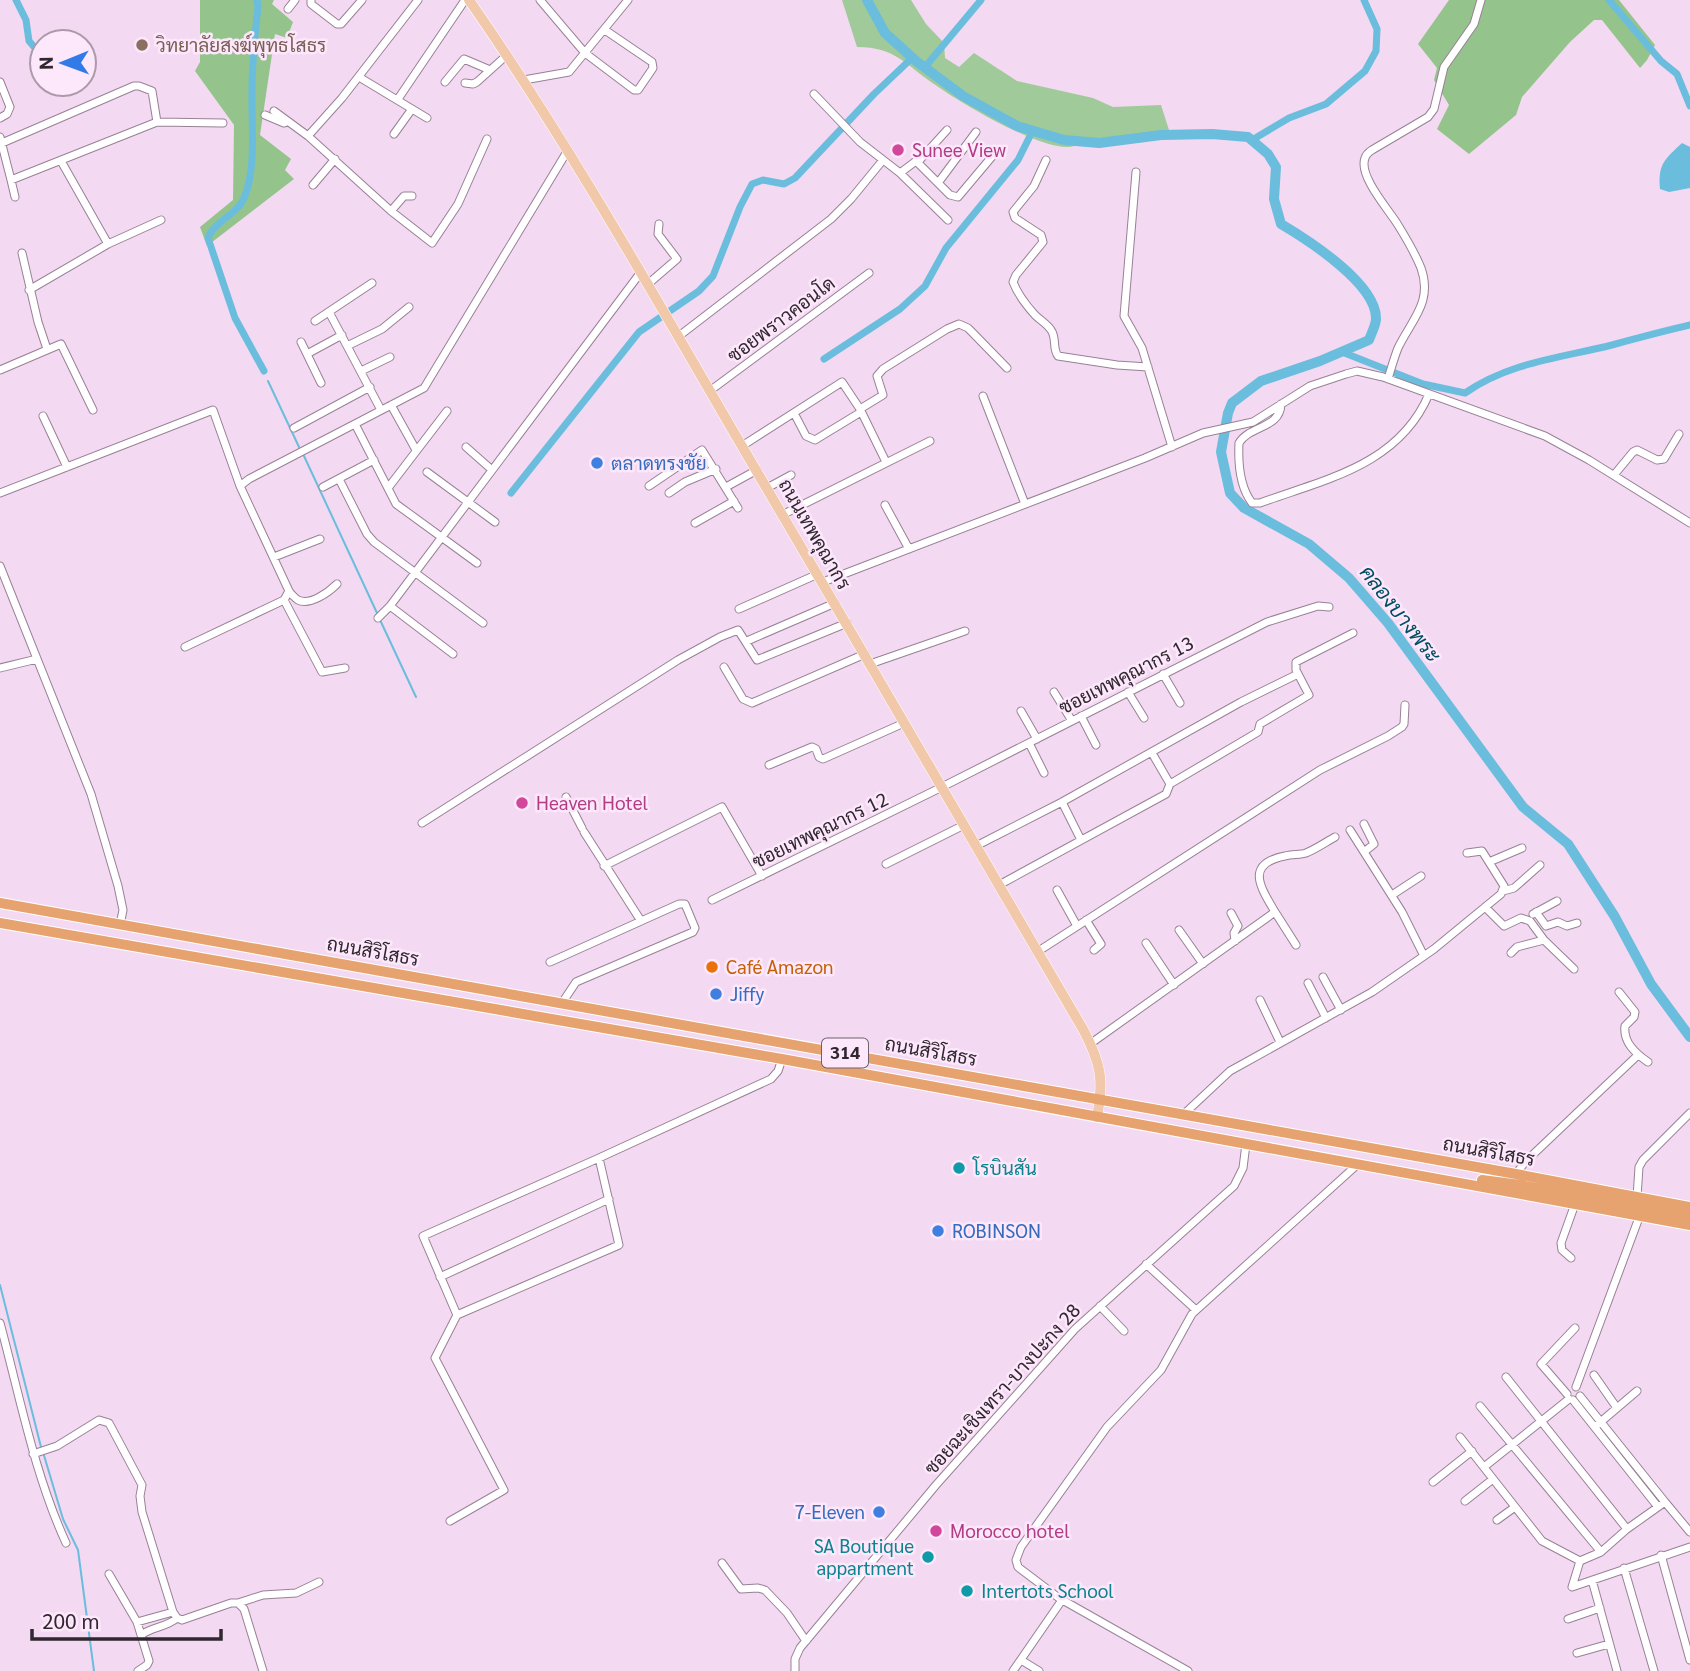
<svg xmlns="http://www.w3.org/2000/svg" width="1690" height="1671" viewBox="0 0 1690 1671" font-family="Georgia,Sarabun,serif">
<rect width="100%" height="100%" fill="#f3d9f1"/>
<path fill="#a1ca9a" d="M842,0H911L926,24L944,43L945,58L959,67L974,53L1017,81L1093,98L1113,107L1161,105L1169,130C1144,134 1118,135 1094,140C1086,141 1076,147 1068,147C1037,148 964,105 937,86C906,66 897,47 857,47Z"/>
<path fill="#94c48c" d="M200,0H274L272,4L293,22L287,38L275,34L260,135L291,159L285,170L294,179L207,246L200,227L233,200L234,125L195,71L200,62Z
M1449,0H1619L1655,45L1647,60L1640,68L1602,20H1594L1570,42L1522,97L1516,115L1469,154L1437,129L1449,105L1434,80L1437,68L1418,44Z"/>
<path fill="#6abddc" d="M1682,143L1690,147V188L1669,192L1660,189C1658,164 1664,160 1682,143Z"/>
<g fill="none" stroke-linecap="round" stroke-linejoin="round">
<path stroke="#6abddc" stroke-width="2" d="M268,381L299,447
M304,456L377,613
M381,622L416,697
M0,1285L41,1447
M43,1452L63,1519L78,1550L94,1671"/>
<path stroke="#6abddc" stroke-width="7" d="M16,0L26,20L29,41L42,56
M257,0L258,7C255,34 252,62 252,89C251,121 257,168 244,198C237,215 214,221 208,238L235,318L264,371
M1609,0L1661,61L1677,74L1690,106
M925,67L981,0
M70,84L80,87
M1252,140L1289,118L1326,104L1365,71L1376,51L1377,29L1364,0
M1342,352L1423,384L1465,393C1510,362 1560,358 1612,345C1638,338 1664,331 1690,325
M824,359L900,309L925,286L946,248L1018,160L1033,130
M511,493L639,332L699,291L713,276L740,207L752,184L763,180L784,184L795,178L874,94L912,58"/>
<path stroke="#6abddc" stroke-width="10" d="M867,0L885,33L916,61L963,96L1017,126L1064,140L1099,143L1161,135L1212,134L1248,137L1268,154L1276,167L1274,199L1281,224C1308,240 1377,284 1376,319C1376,325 1371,334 1369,340L1320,361L1261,381L1232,403L1228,413L1221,452L1230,493L1244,508L1309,544L1349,578L1388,623L1523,807L1568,844L1615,917L1651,984L1690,1037"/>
<defs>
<path id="minor" d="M311,0V4L337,24H341L362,0
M540,0L585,53L634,90H638L653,68L652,62L605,30
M288,9L295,0
M359,77L427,118
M524,80L569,72L628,0
M0,82L10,107L7,114L0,118
M445,82L464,59L490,70
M465,83L473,84L477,82L507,55
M814,94L860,142L900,173L948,220
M398,99L465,0
M274,111L308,136L391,211L432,243L458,204L487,139
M265,115L284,123L287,122
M394,134L412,109
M308,136L342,98L418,0
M0,137L11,180L157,122L223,123
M2,143L134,86H139L152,91L157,122
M1046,160L1034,186L1013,212L1015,218L1041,235L1043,242L1016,275L1013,282C1018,295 1026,305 1035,315C1040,320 1047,324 1051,330C1057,338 1052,348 1058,356L1117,365L1148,367
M61,161L108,244L161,220
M918,162L947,130
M1136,172L1124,316L1142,348L1172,447
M900,173L916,161L950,195L958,197L995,153
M11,180L15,197
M938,183L976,132
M313,185L335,159
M391,211L404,196H412
M22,253L38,322L47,349
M648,284L677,259L658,234L659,224
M29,290L108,244
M329,312L381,410
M315,321L372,283
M679,336L831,219L851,199L883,160
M301,342L321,383
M347,346L382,329L409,307
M307,354L342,335
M0,370L61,344L93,410
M361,371L390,357
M1388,379C1391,369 1394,358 1398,348C1412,319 1433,302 1421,268C1415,253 1406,238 1398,225C1389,210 1358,176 1365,158C1366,154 1369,152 1372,150L1428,117L1434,109L1444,67L1474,24L1481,0
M711,390L869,273
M983,396L1025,504
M1281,404C1280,429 1250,425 1239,443C1238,463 1239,486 1252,503H1260C1326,479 1399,465 1429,394
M391,405L416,450
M860,409L883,395L877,376L883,369L947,329L959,324L968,328L1007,368
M794,413L806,436L815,440L861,412
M43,416L67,467
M355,424L396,504L477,563
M294,428L370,387
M742,446L842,382L860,409L886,462
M466,447L492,470
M427,472L495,522
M1614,475L1633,452L1637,450L1657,460L1664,459L1679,434
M339,479L367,534L374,542L483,623
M240,486L249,479L424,388L568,150
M649,486L702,450L738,508
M323,487L374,460
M726,487L757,470
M388,488L447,411
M767,488L791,475
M0,493L213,410L240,486L289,591L284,600L185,647
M669,493L685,482L716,469
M885,505L909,549
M782,515L930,441
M695,523L734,501
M274,557L320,539
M0,566L91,794L118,886L123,910L120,925
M823,582L1145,458L1203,433L1253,422L1310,386L1346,374L1357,371L1383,377L1545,436L1589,460L1690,523
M289,591C290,593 296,599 298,600C310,606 329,592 337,584
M284,600L322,672L345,668
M390,606L453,654
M739,609L818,574
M378,618L390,606L641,272
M747,641L835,603
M870,664L965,631
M724,667L743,699L752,703L865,654
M0,668L37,659
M1163,674L1180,703
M1054,692L1072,721
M1128,692L1144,718
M1021,711L1037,739
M1081,716L1096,745
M1029,743L1044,773
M1152,753L1170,784
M769,765L812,747L816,749L819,757L823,759L904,723
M566,797L582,828
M1062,802L1081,840
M422,823L678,660L720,637L738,630L757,660L847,623
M1364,824L1374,844L1364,852
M1350,830L1402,912L1424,956
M584,832L641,921
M976,846L1062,802L1241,702L1298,674
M1489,862L1522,848
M886,864L964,825
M604,866L722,807L762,876
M999,885L1166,794L1170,784L1258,732L1260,724L1309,695L1296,670V662L1353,633
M1057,890L1077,926
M1503,891L1514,888L1540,865
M1392,895L1421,876
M712,900L942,787L1267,622L1318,606L1329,607
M1485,907L1504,926L1521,918L1530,921L1544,940L1574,969
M1275,912L1296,945
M1536,912L1546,926L1558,922L1567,926L1577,923
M1231,913L1238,926L1234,933L1235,941
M1533,914L1557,901
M1086,920L1101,944L1094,950
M1179,930L1203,964
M1146,943L1174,985
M1037,952L1320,770L1388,736L1402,727L1404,724L1405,705
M1511,953L1517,947L1544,940
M550,962L679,904H685L695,928L693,932L576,982L562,1003
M1323,977L1341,1010
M1308,983L1326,1018
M1619,992L1635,1012L1634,1017L1625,1026C1623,1042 1635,1053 1648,1062
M1260,1000L1280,1042
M1090,1044L1275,912C1261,888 1244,864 1285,856C1292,854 1300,855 1306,853C1316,849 1326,842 1335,837
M1184,1114L1230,1071L1372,992L1434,949L1501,894L1504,886L1482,851L1467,853
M1516,1174L1525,1162L1638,1055
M1637,1197L1639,1167L1643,1160L1690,1113
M1571,1258L1562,1250L1561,1243L1575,1204
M1146,1264L1196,1310
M440,1277L609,1199
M1100,1306L1124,1331
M457,1315L423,1236L599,1158
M0,1323C20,1397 34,1473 66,1543
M1594,1375L1617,1408
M1506,1377L1627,1529
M1576,1387L1640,1215
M1567,1394L1541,1364L1575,1328
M1580,1396L1665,1502L1627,1529L1601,1552L1580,1561L1572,1587L1690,1547
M1573,1400L1658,1507
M1480,1406L1601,1552
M1597,1425L1637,1391
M1460,1437L1542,1541L1580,1561
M33,1454L57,1446L99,1420L109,1423L142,1485L140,1496L142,1512L173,1612L177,1618L182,1620L231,1603H238L244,1609L263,1671
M1484,1467L1569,1399
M1433,1482L1472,1451
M1465,1501L1493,1479
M1665,1502L1690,1532
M1497,1520L1515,1507
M450,1521L504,1490L435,1358L457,1315L619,1245L599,1158L771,1079L778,1071L782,1059
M1661,1555L1690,1660
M722,1563L741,1589L758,1588L765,1590L787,1613L806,1641
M1624,1568L1654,1671
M109,1574L137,1622L173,1612
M1592,1580L1617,1671
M238,1603L263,1595L296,1593L319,1582
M1568,1619L1600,1608
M137,1622L149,1661L147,1665L138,1671
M141,1635C152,1627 167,1627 177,1618
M1577,1653L1609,1644
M1021,1660L1039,1671
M795,1671V1659L800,1648L936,1485L1075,1329L1234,1186L1243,1168L1246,1144
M1013,1671L1062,1600
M1188,1671L1059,1598L1018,1567L1016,1560L1021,1547L1107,1427L1161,1370L1192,1314L1358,1164"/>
<path id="major" d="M469,0C569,144 655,297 743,448C857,642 971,837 1084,1031C1101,1064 1104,1080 1097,1117"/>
<path id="highway" d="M0,903L1516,1174L1690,1207
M0,923L782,1059L1690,1225
M1482,1180L1520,1185L1690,1215"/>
</defs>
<use href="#minor" stroke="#988196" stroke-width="9"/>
<use href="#major" stroke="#fff" stroke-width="11"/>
<use href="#highway" stroke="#fff" stroke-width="12"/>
<use href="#minor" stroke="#fff" stroke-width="7"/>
<use href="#major" stroke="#f1c8a9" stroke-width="10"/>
<use href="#highway" stroke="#e7a36f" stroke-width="10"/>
</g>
<circle fill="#8d6e63" stroke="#fde8fb" stroke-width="2.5" cx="142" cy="45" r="7"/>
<g fill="#d1479c" stroke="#fde8fb" stroke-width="2.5">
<circle cx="898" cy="150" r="7"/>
<circle cx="522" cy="803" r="7"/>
<circle cx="936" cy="1531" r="7"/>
</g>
<g fill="#3f7fe0" stroke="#fde8fb" stroke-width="2.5">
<circle cx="597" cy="463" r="7"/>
<circle cx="716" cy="994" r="7"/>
<circle cx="938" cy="1231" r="7"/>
<circle cx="879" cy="1512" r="7"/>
</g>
<circle fill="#e8710a" stroke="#fde8fb" stroke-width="2.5" cx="712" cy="967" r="7"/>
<g fill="#0f9aa8" stroke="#fde8fb" stroke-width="2.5">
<circle cx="959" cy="1168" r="7"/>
<circle cx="928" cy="1557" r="7"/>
<circle cx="967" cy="1591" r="7"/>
</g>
<g text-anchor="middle" stroke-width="5" stroke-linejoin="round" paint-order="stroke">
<rect fill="#fde8fb" stroke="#6e616d" stroke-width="2" x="822" y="1038.5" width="46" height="29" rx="5"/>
<g font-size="18" font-weight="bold" fill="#302730">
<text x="845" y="1059">314</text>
</g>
<g font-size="19" fill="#785e54" stroke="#fde8fb" text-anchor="start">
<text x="156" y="52">วิทยาลัยสงฆ์พุทธโสธร</text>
</g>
<g font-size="19" fill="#b23c85" stroke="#fde8fb" text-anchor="start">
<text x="912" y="157">Sunee View</text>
<text x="536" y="810">Heaven Hotel</text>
<text x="950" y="1538">Morocco hotel</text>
</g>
<g font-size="19" fill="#302730" stroke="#fde8fb">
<text transform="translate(781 319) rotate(-37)" y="7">ซอยพราวคอนโด</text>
<text transform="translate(815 534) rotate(60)" y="7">ถนนเทพคุณากร</text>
<text transform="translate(1126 675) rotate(-27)" y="7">ซอยเทพคุณากร 13</text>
<text transform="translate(820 830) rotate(-26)" y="7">ซอยเทพคุณากร 12</text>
<text transform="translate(373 951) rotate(10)" y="7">ถนนสิริโสธร</text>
<text transform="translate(931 1051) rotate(10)" y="7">ถนนสิริโสธร</text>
<text transform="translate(1489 1151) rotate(10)" y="7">ถนนสิริโสธร</text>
<text transform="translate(1002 1389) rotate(-48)" y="7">ซอยฉะเชิงเทรา-บางปะกง 28</text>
</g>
<g font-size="19" fill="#366cbe" stroke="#fde8fb" text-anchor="start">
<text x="611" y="470">ตลาดทรงชัย</text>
<text x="730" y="1001">Jiffy</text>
<text x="952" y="1238">ROBINSON</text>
<text x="865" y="1519" text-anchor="end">7-Eleven</text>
</g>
<g font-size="19" fill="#c56008" stroke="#fde8fb" text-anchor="start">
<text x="726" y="974">Café Amazon</text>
</g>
<g font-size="19" fill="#0d838f" stroke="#fde8fb" text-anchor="start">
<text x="973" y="1175">โรบินสัน</text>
<text x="914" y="1553" text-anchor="end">SA Boutique<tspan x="914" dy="22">appartment</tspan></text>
<text x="981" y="1598">Intertots School</text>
</g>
<g font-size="21" font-style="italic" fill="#024d63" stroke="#fde8fb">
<text transform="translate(1400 614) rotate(52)" y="7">คลองบางพระ</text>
</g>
</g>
<g transform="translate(63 63) rotate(269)"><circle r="33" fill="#fde8fb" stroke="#ab9baa" stroke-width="2"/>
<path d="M0-5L12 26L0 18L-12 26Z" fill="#327ae7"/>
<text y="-10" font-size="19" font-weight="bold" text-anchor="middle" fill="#302730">N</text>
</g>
<path d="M32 1629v10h189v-10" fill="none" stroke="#302730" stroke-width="3.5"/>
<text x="42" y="1629" font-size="21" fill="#302730" stroke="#fde8fb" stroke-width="5" paint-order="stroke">200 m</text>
</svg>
